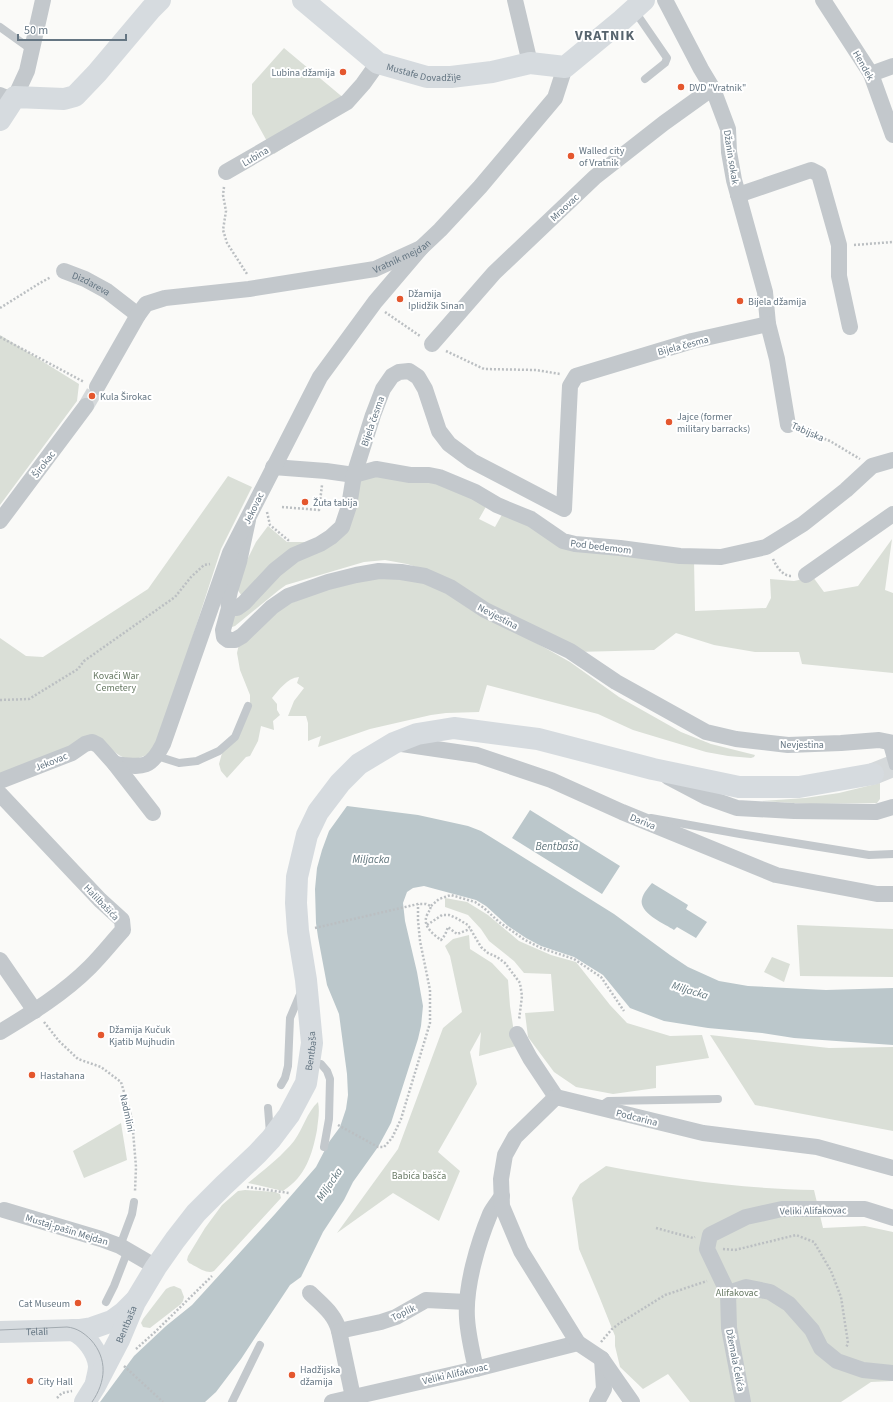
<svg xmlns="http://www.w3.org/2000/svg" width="893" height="1402" viewBox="0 0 893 1402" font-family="'Source Sans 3',sans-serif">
<rect width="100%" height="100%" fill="#fafaf8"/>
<path fill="#dadfd7" d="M284,48L352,105L274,154L252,114V84Z
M0,335L79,384L77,401L0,505Z
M376,472L436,479L488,503L479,519L495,527L504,511L561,545L694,560L695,611L766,608L771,598L770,579L794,581L813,577L824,592L858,586L892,539L885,590L893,593V673L802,664L799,652H755L714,645L676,633L654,650L576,652L485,604L436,573L407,564L385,560L364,562L286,585L279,590L235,626L232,627L231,619L284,565L333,539L357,478Z
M228,476L252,487L221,549L156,750C127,767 120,758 99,737L0,778V638L26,656L43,657L148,589Z
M268,526L287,542H311L242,596L239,592L237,588L248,558L256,542Z
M358,577L416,580L444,591L570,662L619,697L681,732L711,744L755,755L754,757L751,758L728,756L706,752L633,730L598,714L487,685L479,712L446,713L431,715L370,729L318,747L321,736L308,741V723L306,716H288L294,701L304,688L297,683L299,677C287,678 279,690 272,698L277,704V710L280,715L273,721L274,730L261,726L258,741L250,756L246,757L227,778L221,771L219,764L222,753L250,708V695L240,670L237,653L239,644L273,610Z
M880,783V799L877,803L810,804L762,801L805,798L839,793Z
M445,898L467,902L488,915L519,941L551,955L576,962L610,1005L627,1023L670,1036L702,1035L709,1058L656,1066V1088L613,1094L576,1087L554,1072L528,1037L525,1013L554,1011L551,974L524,973L514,961L489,941L481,929L468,915L445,907Z
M797,925L893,929V977L800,976Z
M469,935L470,949L492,963L508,980L510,1006L516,1046L479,1056L481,1032L470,1052L477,1084L438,1152L460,1171L439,1221L393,1193L337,1233L398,1149L443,1028L462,1012L450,956L445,946L453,939Z
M772,957L790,964L784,982L764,972Z
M710,1035L829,1048L893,1047V1131L755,1105Z
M318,1102C320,1112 318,1120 317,1130C312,1155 306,1176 283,1191L248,1183C264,1170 281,1157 294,1141C303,1129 307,1112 318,1102Z
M121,1123L127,1160L84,1178L73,1151Z
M606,1166C674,1179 744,1189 814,1190L823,1228L865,1226L893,1232V1381L871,1382L841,1402H690L668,1374L643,1389L620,1367L615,1346V1336L599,1296L579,1249L572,1198L580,1184Z
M245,1190L275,1192L280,1194L281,1198L214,1271C207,1275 196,1266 189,1263L187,1260L188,1256L205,1228L222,1205L238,1191Z
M174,1286L181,1289L184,1297L183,1301L181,1304L150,1328L143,1327L141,1323L143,1319L166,1289L170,1287Z"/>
<path fill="#bbc7cb" d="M347,806L418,815L468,826L481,831L614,914L670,955L688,967L719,981L748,986L826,990L893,988V1045L794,1038L762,1033L708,1028L664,1021L630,1008L603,975L574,957L541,946L526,938L508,926L486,906L476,900L424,886L413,888L407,892L403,903L405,921L417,972L423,1006L421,1026L418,1039L391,1123L378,1147L353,1182L344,1200L323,1232L301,1277L290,1285L241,1359L216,1392L205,1402H100L134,1356L166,1326L192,1305L275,1214L316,1167L329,1142L340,1127L346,1109L348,1095L347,1074L339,1014L327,985L318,937L316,923L315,889L317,868L322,850L329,831Z
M530,810L620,866L602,894L512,838Z
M652,883L688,905L686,909L707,922L696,938L677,927L674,930C665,924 638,913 642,899C643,893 649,887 652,883Z"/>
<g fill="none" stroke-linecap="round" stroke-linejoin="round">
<path stroke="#d5d9db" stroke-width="16" stroke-dasharray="16 8" stroke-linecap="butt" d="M86,406L97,387"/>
<path stroke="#d5d9db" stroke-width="22" stroke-dasharray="22 11" stroke-linecap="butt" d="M873,774L893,766"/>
<path stroke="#bbbfc2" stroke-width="2.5" stroke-dasharray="2 2" stroke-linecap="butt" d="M224,187L223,195L226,211L223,230L227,243L247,274
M854,245L893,242
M0,308L40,283L51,277
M385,312L420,336
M0,337L84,382
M446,351L484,369L536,370L560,374
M802,430L830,441L860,459
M282,507L319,510L322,485
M267,512L270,525L288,540H291
M773,559C777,567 782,576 792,576
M0,700L29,699L78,669L84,661L175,597L191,577L204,565L210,564
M431,906L439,899L451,895L475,902L484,908L499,922L525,940L541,948L574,959L601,977L624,1011
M427,925L442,915H449L456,918L468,925L481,947L488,953L497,957L505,963L520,983L522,996L519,1020
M315,928L418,904H426L431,906C430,910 429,911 427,915C422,926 433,934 441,940L445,935L448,927L457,934L470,929
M44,1022L59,1041L78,1059L101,1067L121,1082L132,1119L136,1167L135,1191
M338,1125L378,1147H384L392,1138L401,1119L430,1023V990L420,941L418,920V904
M247,1187L289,1193
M656,1228L693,1238L695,1237
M723,1249L735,1250L796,1235L814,1242L831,1271L841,1297L848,1343L846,1348
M601,1342L612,1329L620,1323L665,1295L707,1281
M136,1349L155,1332L212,1276
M124,1366L163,1402
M57,1398L62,1393L72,1391"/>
<path stroke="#c3c8cc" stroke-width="8" d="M634,10L667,58L665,63L645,79
M0,27L32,50
M886,741L893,766
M157,756L179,763L197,761L219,751L235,737L248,706
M651,818L740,834L869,855L893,854
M310,1063L321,1064L327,1071L330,1079L329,1119L324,1147
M281,1085L285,1078L288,1066L290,1018L301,992
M599,1107L608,1101L718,1099
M268,1108L270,1133
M120,1246L132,1214L134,1202
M106,1302L114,1286L128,1250
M232,1402L260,1345"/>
<g stroke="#c3c8cc" stroke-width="16">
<path d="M515,0L530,63"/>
<path d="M665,0L701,69L713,89L728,129L729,152L734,180L765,292L768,324L777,359L788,425"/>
<path d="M823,0L871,74L893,135"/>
<path d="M871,74L893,66"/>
<path d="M0,95L7,98L15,97L27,71L43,0"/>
<path d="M226,172L347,102L363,84L378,63"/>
<path d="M738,195L811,170L819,174L839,245V276L850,327"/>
<path id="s1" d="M64,271L85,279L107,291L138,315"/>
<path d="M432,344L494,273L595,177L664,123L710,90L713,89"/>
<path id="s2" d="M97,387L138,315L146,304L165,298L249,289L375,269L421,248L440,230L480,187L555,98L565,67"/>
<path d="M273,467L326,471L354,475L376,469L410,475H429L439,477L475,492L497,505L531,519L563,541L575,544L620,548L680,556L721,557L766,547L803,524L846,490L872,466L893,460"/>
<path d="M248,520L239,562L230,591L228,600L229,608L223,630L224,637L228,640H235L242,636L272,607L288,596L328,582L356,575L379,571L401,572L425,576L450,587L485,610L570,651L616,682L706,732L736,739L788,745L841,743L879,740L893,743"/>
<path d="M0,521L86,406"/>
<path d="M806,575L893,514"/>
<path d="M229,608H237L244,603L275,570L294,555L320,544L331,537L342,527L349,506L354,475L373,415L383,389L392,376L399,372L409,371L418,377L425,389L439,431L449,444L472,461L564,509L570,386L576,376L692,341L768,324"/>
<path d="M395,743L477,755L551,780L622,812L776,875L877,894H893"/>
<path d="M115,764C142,767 150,770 163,744L230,553L320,377L375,302L421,248"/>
<path d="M668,777L706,797L737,808L794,811L876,812L893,807"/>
<path d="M0,781L72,753L85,744L92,742L98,745L115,764L153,813"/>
<path d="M0,794L100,900L122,920L123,930C112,942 102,955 90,967C64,993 32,1013 0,1032"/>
<path d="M0,960L35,1011"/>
<path d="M517,1034L530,1058L556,1097"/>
<path d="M4,1210L101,1239L120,1246L156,1267"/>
<path d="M893,1218L865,1209H782L746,1217L710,1235L707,1249L728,1293L746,1287L770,1292L789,1304L812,1330L821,1348L837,1361L863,1370L893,1373"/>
<path d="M310,1293C322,1305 335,1314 339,1331L381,1322L396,1317L426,1300L467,1302"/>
<path d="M728,1293L729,1328L743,1402"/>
<path d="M339,1331L353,1397"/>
<path d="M476,1369C472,1352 468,1335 467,1318C465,1286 478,1243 490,1214C493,1208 498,1202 502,1196"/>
<path d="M332,1402L476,1369L578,1343"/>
<path d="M597,1402L604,1389L602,1359"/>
<path d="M632,1402L602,1359L578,1343L521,1251L502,1206L501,1179L505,1155L515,1137L556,1097L703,1133L817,1147L893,1168"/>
</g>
<g stroke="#d6dbdf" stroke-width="22">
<path id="s3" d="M303,0L378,63L427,77H451L492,72L530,63L565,67L622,20L644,0"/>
<path d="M0,120L15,97L64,99L75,96L97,73L151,9L160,0"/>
</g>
<g stroke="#d6dbdf" stroke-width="22">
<path d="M73,1330C86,1336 98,1352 99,1366C99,1372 97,1377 96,1383"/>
<path id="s4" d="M0,1332L79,1330L92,1328L112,1321L123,1313L134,1302"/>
<path id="s5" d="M85,1402L95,1386L119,1340L135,1302L156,1267L175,1240L196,1213L224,1185L257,1154L271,1139L289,1115L306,1083L312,1043L306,980L298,931L296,903L297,877L307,835L318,812L340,783L359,764L394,743L417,734L454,728L538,739L653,769L739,787H799L873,774"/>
</g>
<path stroke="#a2aab0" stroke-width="1" d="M0,1330L67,1327C77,1328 84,1333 91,1340C108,1359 106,1382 92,1402"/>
</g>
<g fill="#e4572e" stroke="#fff" stroke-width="1.5">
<circle cx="343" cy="72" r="4"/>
<circle cx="681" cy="87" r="4"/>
<circle cx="571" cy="156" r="4"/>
<circle cx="400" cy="299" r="4"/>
<circle cx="740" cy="301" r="4"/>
<circle cx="92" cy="396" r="4"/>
<circle cx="669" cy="422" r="4"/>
<circle cx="305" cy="502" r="4"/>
<circle cx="101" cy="1035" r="4"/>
<circle cx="32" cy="1075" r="4"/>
<circle cx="78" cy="1303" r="4"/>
<circle cx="292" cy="1375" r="4"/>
<circle cx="30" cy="1381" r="4"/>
</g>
<g text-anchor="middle" stroke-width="4" stroke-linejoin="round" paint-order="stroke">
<g font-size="10" fill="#657683" stroke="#fff">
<text transform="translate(864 65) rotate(60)" y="4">Hendek</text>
<text dy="4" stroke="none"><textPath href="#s3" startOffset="145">Mustafe Dovadžije</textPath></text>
<text transform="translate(255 156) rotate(-30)" y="4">Lubina</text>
<text transform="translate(732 157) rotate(81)" y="4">Džanin sokak</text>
<text transform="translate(564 207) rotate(-43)" y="4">Mraovac</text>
<text dy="4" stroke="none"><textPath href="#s2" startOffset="358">Vratnik mejdan</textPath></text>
<text dy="4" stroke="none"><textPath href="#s1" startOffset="30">Dizdareva</textPath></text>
<text transform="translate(683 345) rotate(-15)" y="4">Bijela česma</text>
<text transform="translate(372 421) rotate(-71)" y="4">Bijela česma</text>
<text transform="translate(808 431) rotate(24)" y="4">Tabijska</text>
<text transform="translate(43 464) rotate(-53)" y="4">Širokac</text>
<text transform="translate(253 508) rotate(-64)" y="4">Jekovac</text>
<text transform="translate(601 546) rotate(7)" y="4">Pod bedemom</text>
<text transform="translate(498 616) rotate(27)" y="4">Nevjestina</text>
<text x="802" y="748">Nevjestina</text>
<text transform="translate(51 761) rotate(-22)" y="4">Jekovac</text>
<text transform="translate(643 821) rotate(22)" y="4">Dariva</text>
<text transform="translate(102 902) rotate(46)" y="4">Halilbašića</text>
<text dy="4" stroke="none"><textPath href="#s5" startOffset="424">Bentbaša</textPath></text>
<text transform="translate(128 1113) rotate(78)" y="4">Nadmlini</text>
<text transform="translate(637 1117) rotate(14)" y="4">Podcarina</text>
<text transform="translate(813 1210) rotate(-1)" y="4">Veliki Alifakovac</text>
<text transform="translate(67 1229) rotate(17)" y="4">Mustaj-pašin Mejdan</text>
<text transform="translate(403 1312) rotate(-26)" y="4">Toplik</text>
<text dy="4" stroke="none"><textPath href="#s5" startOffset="88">Bentbaša</textPath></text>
<text dy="4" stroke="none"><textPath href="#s4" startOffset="37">Telali</textPath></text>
<text transform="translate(736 1360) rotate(79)" y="4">Džemala Čelića</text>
<text transform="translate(455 1373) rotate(-13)" y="4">Veliki Alifakovac</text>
</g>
<g font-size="10" fill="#657683" stroke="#fff" text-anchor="start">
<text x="335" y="76" text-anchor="end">Lubina džamija</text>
<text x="689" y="91">DVD "Vratnik"</text>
<text x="579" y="154">Walled city<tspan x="579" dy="12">of Vratnik</tspan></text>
<text x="408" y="297">Džamija<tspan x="408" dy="12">Iplidžik Sinan</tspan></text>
<text x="748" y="305">Bijela džamija</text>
<text x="100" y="400">Kula Širokac</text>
<text x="677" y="420">Jajce (former<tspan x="677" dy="12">military barracks)</tspan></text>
<text x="313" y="506">Žuta tabija</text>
<text x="109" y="1033">Džamija Kučuk<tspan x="109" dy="12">Kjatib Mujhudin</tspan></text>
<text x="40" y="1079">Hastahana</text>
<text x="70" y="1307" text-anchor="end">Cat Museum</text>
<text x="300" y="1373">Hadžijska<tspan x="300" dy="12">džamija</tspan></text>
<text x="38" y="1385">City Hall</text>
</g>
<g font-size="10" fill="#687a64" stroke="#fff">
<text x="116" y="679">Kovači War<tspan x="116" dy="12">Cemetery</tspan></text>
<text x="419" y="1179">Babića bašča</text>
<text x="737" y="1296">Alifakovac</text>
</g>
<g font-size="11" font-style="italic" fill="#60757c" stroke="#fff">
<text x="557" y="850">Bentbaša</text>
<text x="371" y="863">Miljacka</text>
<text transform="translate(690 990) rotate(17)" y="4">Miljacka</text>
<text transform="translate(329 1184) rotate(-56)" y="4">Miljacka</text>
</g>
<g font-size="14" font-weight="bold" letter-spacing="1" fill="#57646e" stroke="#fff">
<text x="605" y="40">VRATNIK</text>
</g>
</g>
<path d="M18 34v6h108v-6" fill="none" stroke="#657683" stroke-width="2"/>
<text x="24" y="34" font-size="12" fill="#657683" stroke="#ffffff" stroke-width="3" paint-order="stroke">50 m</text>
</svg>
